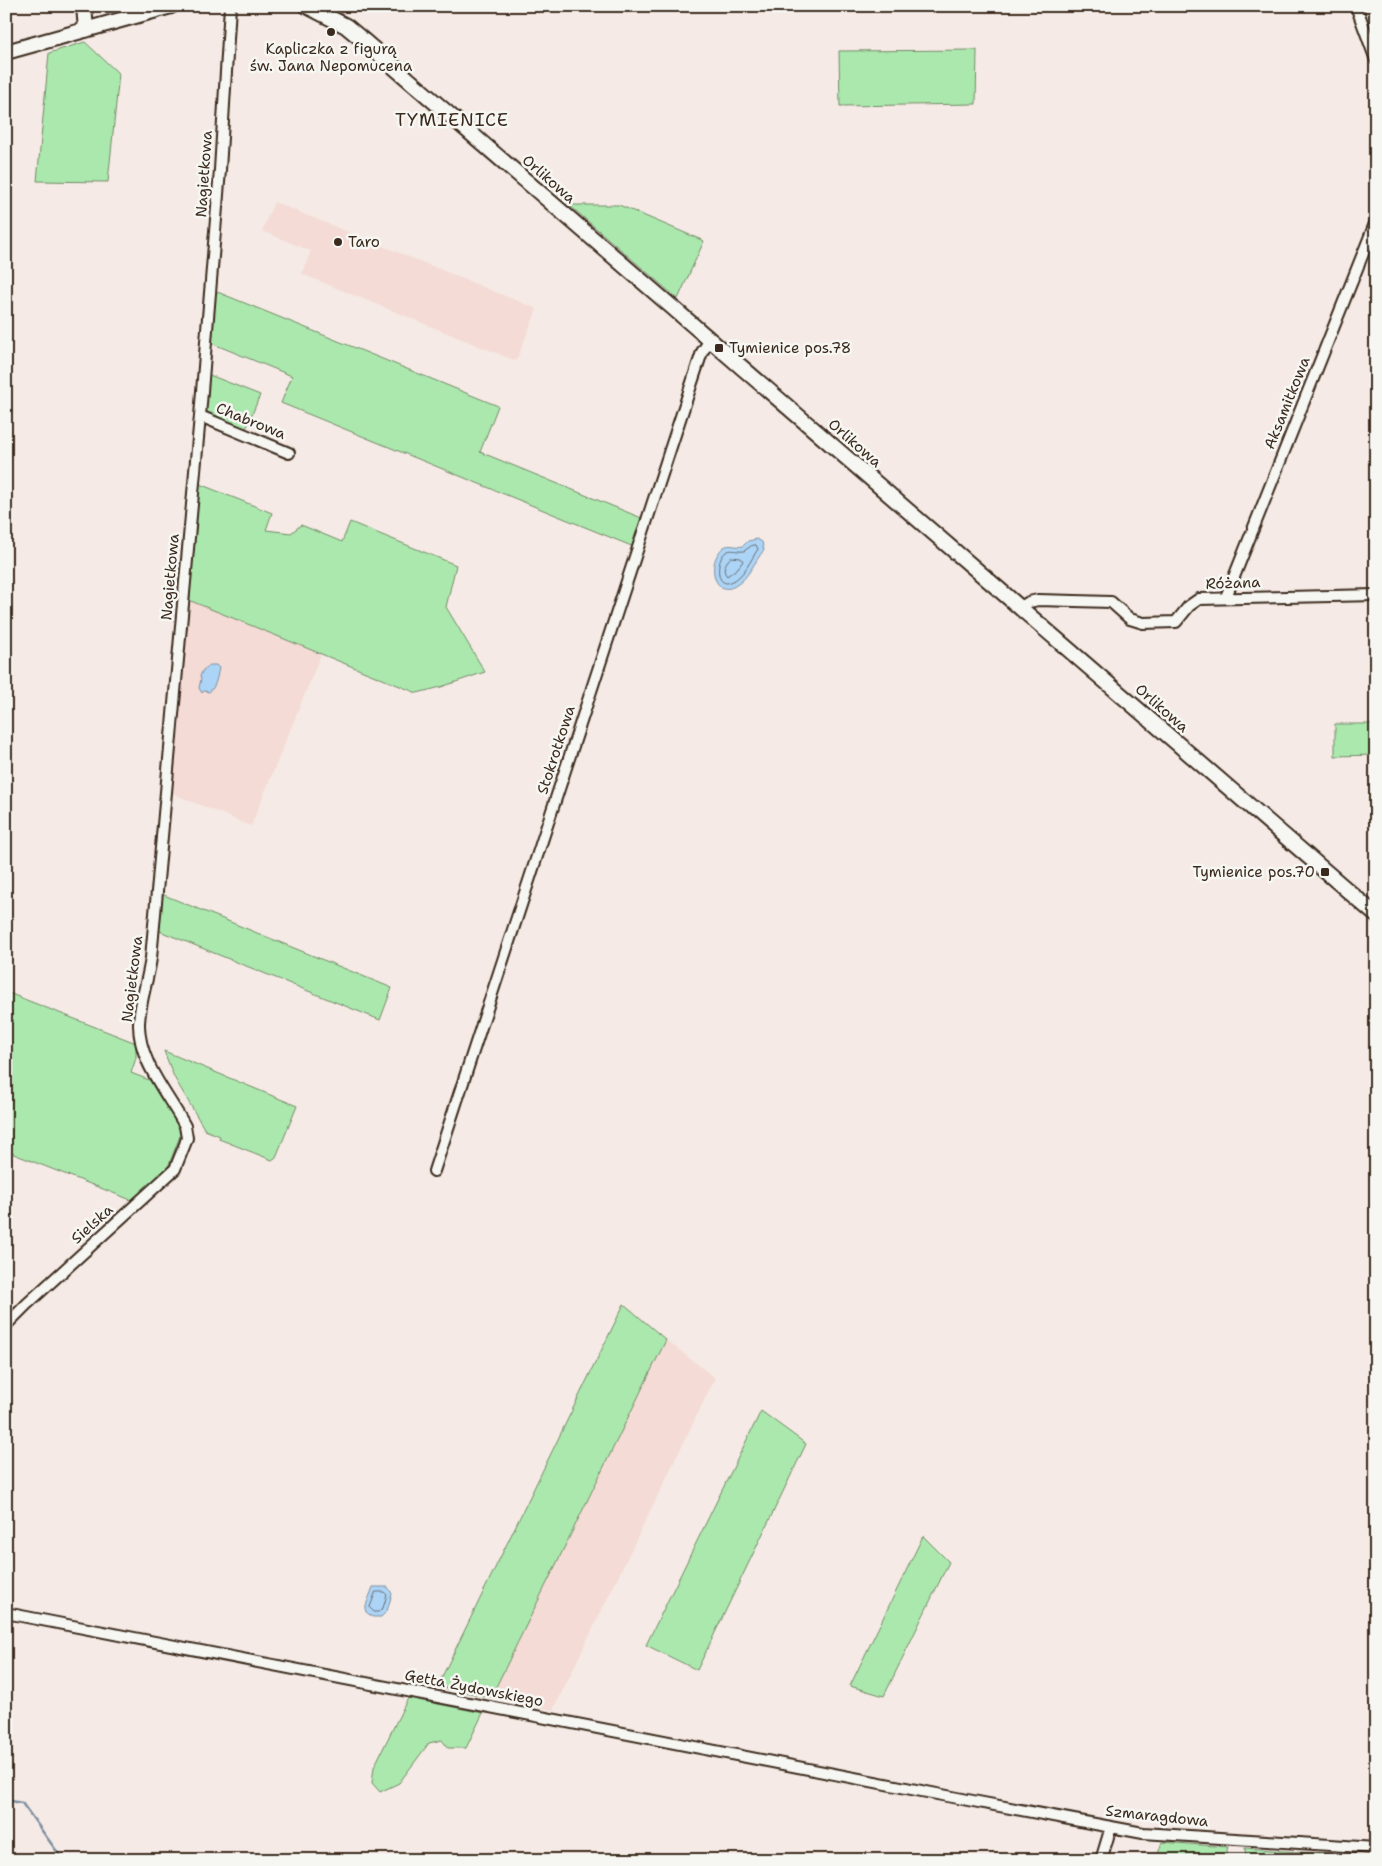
<svg xmlns="http://www.w3.org/2000/svg" width="1382" height="1866" viewBox="0 0 1382 1866" font-family="'Shantell Sans',sans-serif">
<rect width="100%" height="100%" fill="#f5eae5"/>
<filter id="ink" filterUnits="userSpaceOnUse"><feTurbulence type="fractalNoise" baseFrequency=".02" numOctaves="2"/><feDisplacementMap in="SourceGraphic" scale="10" xChannelSelector="R" yChannelSelector="G"/><feConvolveMatrix kernelMatrix="1 2 1 2 8 2 1 2 1" color-interpolation-filters="sRGB"/></filter>
<g filter="url(#ink)">
<path fill="#f4dbd5" d="M274,202L537,309L516,361L302,274L311,251L262,231Z
M186,599L321,654L251,826L169,792Z
M666,1340L715,1378L553,1710L491,1697Z"/>
<path fill="#abe8ae" stroke="#738966" d="M85,42L119,74L108,182L37,181L49,53Z
M977,50L976,104L840,106L839,51Z
M569,205H619L704,241L678,299Z
M215,291L498,406L480,452L644,519L634,547L281,403L292,376L211,343Z
M207,374L260,395L246,429L204,412Z
M197,483L272,513L266,530L291,533L301,525L342,542L350,522L456,565L446,607L485,672L441,687L417,693L186,599Z
M1335,724H1376V755L1335,756Z
M159,893L392,988L380,1020L157,930Z
M6,992L136,1043V1058L131,1073L154,1082L182,1131L168,1167L150,1185L131,1200L6,1151Z
M164,1051L297,1106L276,1157L272,1160L219,1139L220,1136L205,1130L174,1077Z
M624,1304L666,1340L491,1697L437,1687Z
M761,1411L806,1444L697,1670L646,1645Z
M923,1536L949,1562L884,1696L850,1686Z
M408,1698L483,1713L466,1748H448L442,1740L429,1743L399,1783L380,1792L372,1783L374,1767Z
M1162,1842L1228,1847L1224,1860H1156Z
M1245,1848L1376,1858V1860H1246Z"/>
<path fill="#acd4f6" stroke="#7f90a0" d="M757,539L762,542L764,550C754,562 749,578 735,586C714,598 705,562 724,547C730,543 737,548 743,546L748,541Z
M210,665H216L219,668C217,677 216,687 209,692L204,691L202,693L199,688L201,679L200,676L203,670Z
M373,1587H388L392,1594L387,1611L381,1617H373L366,1612L365,1608Z"/>
<g fill="none" stroke-linecap="round" stroke-linejoin="round">
<path stroke="#686e74" stroke-width="1" d="M756,545L758,549C751,559 744,577 731,582C714,589 716,555 728,551C732,549 739,552 744,551L751,546Z
M731,557L741,558L743,561L738,568L727,576C721,570 726,562 731,557Z
M376,1592H384L387,1595L383,1608L378,1612H374L370,1608Z"/>
<path stroke="#7f90a0" stroke-width="2.5" d="M6,1800L22,1803L63,1860"/>
<defs>
<path id="street" d="M1356,6L1376,60
M200,416L289,453
M1226,597L1376,221
M1021,607L1029,602L1038,600L1111,602L1130,619L1143,623L1176,622L1189,606L1199,599L1376,595
M434,1171L702,352L710,340
M6,1325L27,1304L175,1169L185,1144L187,1138L185,1126C168,1094 138,1061 139,1023C140,1001 148,980 151,958L200,416L220,170L230,6
M6,1613L973,1801L1143,1833L1376,1848
M1101,1860L1111,1827"/>
<path id="secondary" d="M84,6L86,30
M307,6L346,26L364,41L1376,915
M6,52L171,6"/>
</defs>
<use href="#street" stroke="#3b2a1e" stroke-width="14"/>
<use href="#secondary" stroke="#3b2a1e" stroke-width="18"/>
<use href="#street" stroke="#f6f6f2" stroke-width="10"/>
<use href="#secondary" stroke="#f6f6f2" stroke-width="14"/>
</g>
</g>
<g fill="#3b2a1e" stroke="#f6f6f2" stroke-width="2">
<circle cx="331" cy="32" r="5"/>
<circle cx="338" cy="242" r="5"/>
<rect x="714" y="343" width="10" height="10" rx="2.5"/>
<rect x="1320" y="867" width="10" height="10" rx="2.5"/>
</g>
<g text-anchor="middle" stroke-width="5" stroke-linejoin="round" paint-order="stroke">
<g font-size="15" fill="#3b2a1e" stroke="#f6f6f2" text-anchor="start">
<text x="331" y="54" text-anchor="middle">Kapliczka z figurą<tspan x="331" dy="17">św. Jana Nepomucena</tspan></text>
<text x="348" y="247">Taro</text>
<text x="729" y="353">Tymienice pos.78</text>
<text x="1315" y="877" text-anchor="end">Tymienice pos.70</text>
</g>
<g font-size="15" fill="#3b2a1e" stroke="#f6f6f2">
<text transform="translate(204 174) rotate(-86)" y="5">Nagietkowa</text>
<text transform="translate(549 179) rotate(41)" y="5">Orlikowa</text>
<text transform="translate(1287 403) rotate(-68)" y="5">Aksamitkowa</text>
<text transform="translate(251 421) rotate(22)" y="5">Chabrowa</text>
<text transform="translate(855 443) rotate(41)" y="5">Orlikowa</text>
<text transform="translate(170 577) rotate(-85)" y="5">Nagietkowa</text>
<text transform="translate(1233 583) rotate(-2)" y="5">Różana</text>
<text transform="translate(1162 708) rotate(41)" y="5">Orlikowa</text>
<text transform="translate(556 750) rotate(-72)" y="5">Stokrotkowa</text>
<text transform="translate(132 979) rotate(-83)" y="5">Nagietkowa</text>
<text transform="translate(92 1224) rotate(-42)" y="5">Sielska</text>
<text transform="translate(474 1688) rotate(11)" y="5">Getta Żydowskiego</text>
<text transform="translate(1157 1816) rotate(6)" y="5">Szmaragdowa</text>
</g>
<g font-size="18" letter-spacing="1" fill="#3b2a1e" stroke="#f6f6f2">
<text x="452" y="126">TYMIENICE</text>
</g>
</g>
<rect width="1382" height="1866" fill="none" stroke="#f6f6f2" stroke-width="25"/>
<rect x="12" y="12" width="1357" height="1841" fill="none" stroke="#3b2a1e" stroke-width="2" filter="url(#ink)"/>
</svg>
